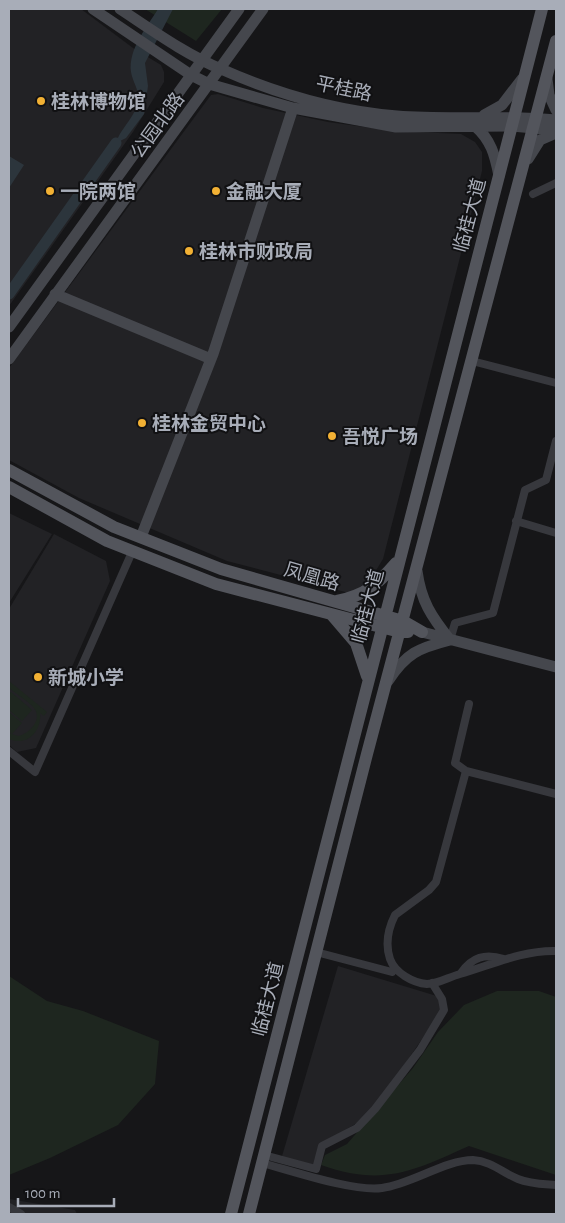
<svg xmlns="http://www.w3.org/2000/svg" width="565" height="1223" viewBox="0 0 565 1223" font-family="'Alegreya Sans','Noto Sans SC',sans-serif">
<rect width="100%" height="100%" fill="#161618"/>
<path fill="#222225" d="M9,9H81L133,48L161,65L164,72V82L133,132L9,306Z
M218,94L263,108L328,122L394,131L461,134L475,142L482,152V171L383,559L367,585L349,593L227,561L79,498L9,460V368L211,95Z
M9,513L52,534L9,603Z
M54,534L106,561L110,581L36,748L17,752L9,745V609Z
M338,966L440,997L441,1011L373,1111L367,1117L320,1145L313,1172L280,1163Z
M9,1199L75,1210L77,1214H9Z"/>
<path fill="#1e261f" d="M145,9H222L196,41Z
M9,681L47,712L44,716L40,713C42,731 27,747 9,739V733L18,736C29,734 43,720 34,708C27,700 16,694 9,688Z
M11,692L32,710L22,721L9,710V695Z
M9,712L22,723L12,734L9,731Z
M9,976L47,1001L83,1011L159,1041L155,1084L118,1125L50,1158L9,1175Z
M497,991H539L556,997V1175L469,1146C413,1171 383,1187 321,1165L325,1155L347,1144L413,1068L438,1032L464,1005Z"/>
<path fill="#2c353c" d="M158,9H173L145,63L148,86L144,114L126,138L116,143C121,127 138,115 138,98C139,90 132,80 131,72C128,49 147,27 158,9Z
M9,156L24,165L9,188Z"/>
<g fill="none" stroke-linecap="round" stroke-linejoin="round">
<path stroke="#2c353c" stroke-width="11" d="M9,294L116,143"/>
<path stroke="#37383d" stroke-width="8" d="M533,194L556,183
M472,361L556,383
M516,521L556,533
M450,640L455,623L493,613L525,490L546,480L556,441
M469,704L455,763L466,771L556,794
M9,751L35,772L132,552
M466,771L436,882L429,890L395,915C388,929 385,944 390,959C395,973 413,983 427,984C438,984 449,977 460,974C491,965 523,950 556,951
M316,952L392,972
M461,973C472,957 485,953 504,959
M264,1155L316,1169L322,1146L357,1128L375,1109L420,1050L444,1010L442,999L432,983
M262,1163C292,1171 354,1192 382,1188C412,1184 445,1160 473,1160C491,1161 503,1173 518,1179C530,1184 544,1184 556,1185
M9,1207L21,1214"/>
<path stroke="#45474d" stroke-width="11" d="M93,9L191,75L209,84L293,108L396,127L512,126L556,130
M120,9C152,30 185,54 221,69C275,93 337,111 397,116C450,120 503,115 556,120
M547,79L549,95L556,110
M484,115L502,105L522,79
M475,126C491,140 495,155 499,176
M528,159L540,140L556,133
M55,294L211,359
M9,327L239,9
M9,359L263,9
M141,537L213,354L293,108
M422,632L556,667
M388,681C406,653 419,648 450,640C431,616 421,601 417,571"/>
<path stroke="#53555c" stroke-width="12" d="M9,470L114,527L221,569L403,621L422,632
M9,487L107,541L216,584L400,632H408
M337,601C366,595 377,585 396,563
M332,615L356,643L367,676
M231,1214L542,9
M249,1214L367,754L556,41"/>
</g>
<g fill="#f2b134" stroke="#111113" stroke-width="2">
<circle cx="41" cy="101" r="5"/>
<circle cx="50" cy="191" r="5"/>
<circle cx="216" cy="191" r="5"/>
<circle cx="189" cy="251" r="5"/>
<circle cx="142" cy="423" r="5"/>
<circle cx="332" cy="436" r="5"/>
<circle cx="38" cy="677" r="5"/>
</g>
<g text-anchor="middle" stroke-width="4" stroke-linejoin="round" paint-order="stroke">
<g font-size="19" fill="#a8adb8" stroke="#111113">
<text transform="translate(344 88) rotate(12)" y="7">平桂路</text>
<text transform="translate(157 125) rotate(-54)" y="7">公园北路</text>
<text transform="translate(469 215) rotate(-75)" y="7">临桂大道</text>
<text transform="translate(312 576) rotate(16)" y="7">凤凰路</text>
<text transform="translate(367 606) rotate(-75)" y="7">临桂大道</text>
<text transform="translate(267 999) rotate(-76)" y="7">临桂大道</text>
</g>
<g font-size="19" font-weight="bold" fill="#a8adb8" stroke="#111113" text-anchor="start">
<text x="51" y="108">桂林博物馆</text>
<text x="60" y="198">一院两馆</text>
<text x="226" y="198">金融大厦</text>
<text x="199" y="258">桂林市财政局</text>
<text x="152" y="430">桂林金贸中心</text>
<text x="342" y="443">吾悦广场</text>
<text x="48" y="684">新城小学</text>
</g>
</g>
<rect width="565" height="1223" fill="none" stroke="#a8adb8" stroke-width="20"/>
<path d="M18 1198v8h96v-8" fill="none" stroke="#a8adb8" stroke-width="2.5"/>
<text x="25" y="1198" font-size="15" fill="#a8adb8" stroke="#111113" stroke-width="4" paint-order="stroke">100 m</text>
</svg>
